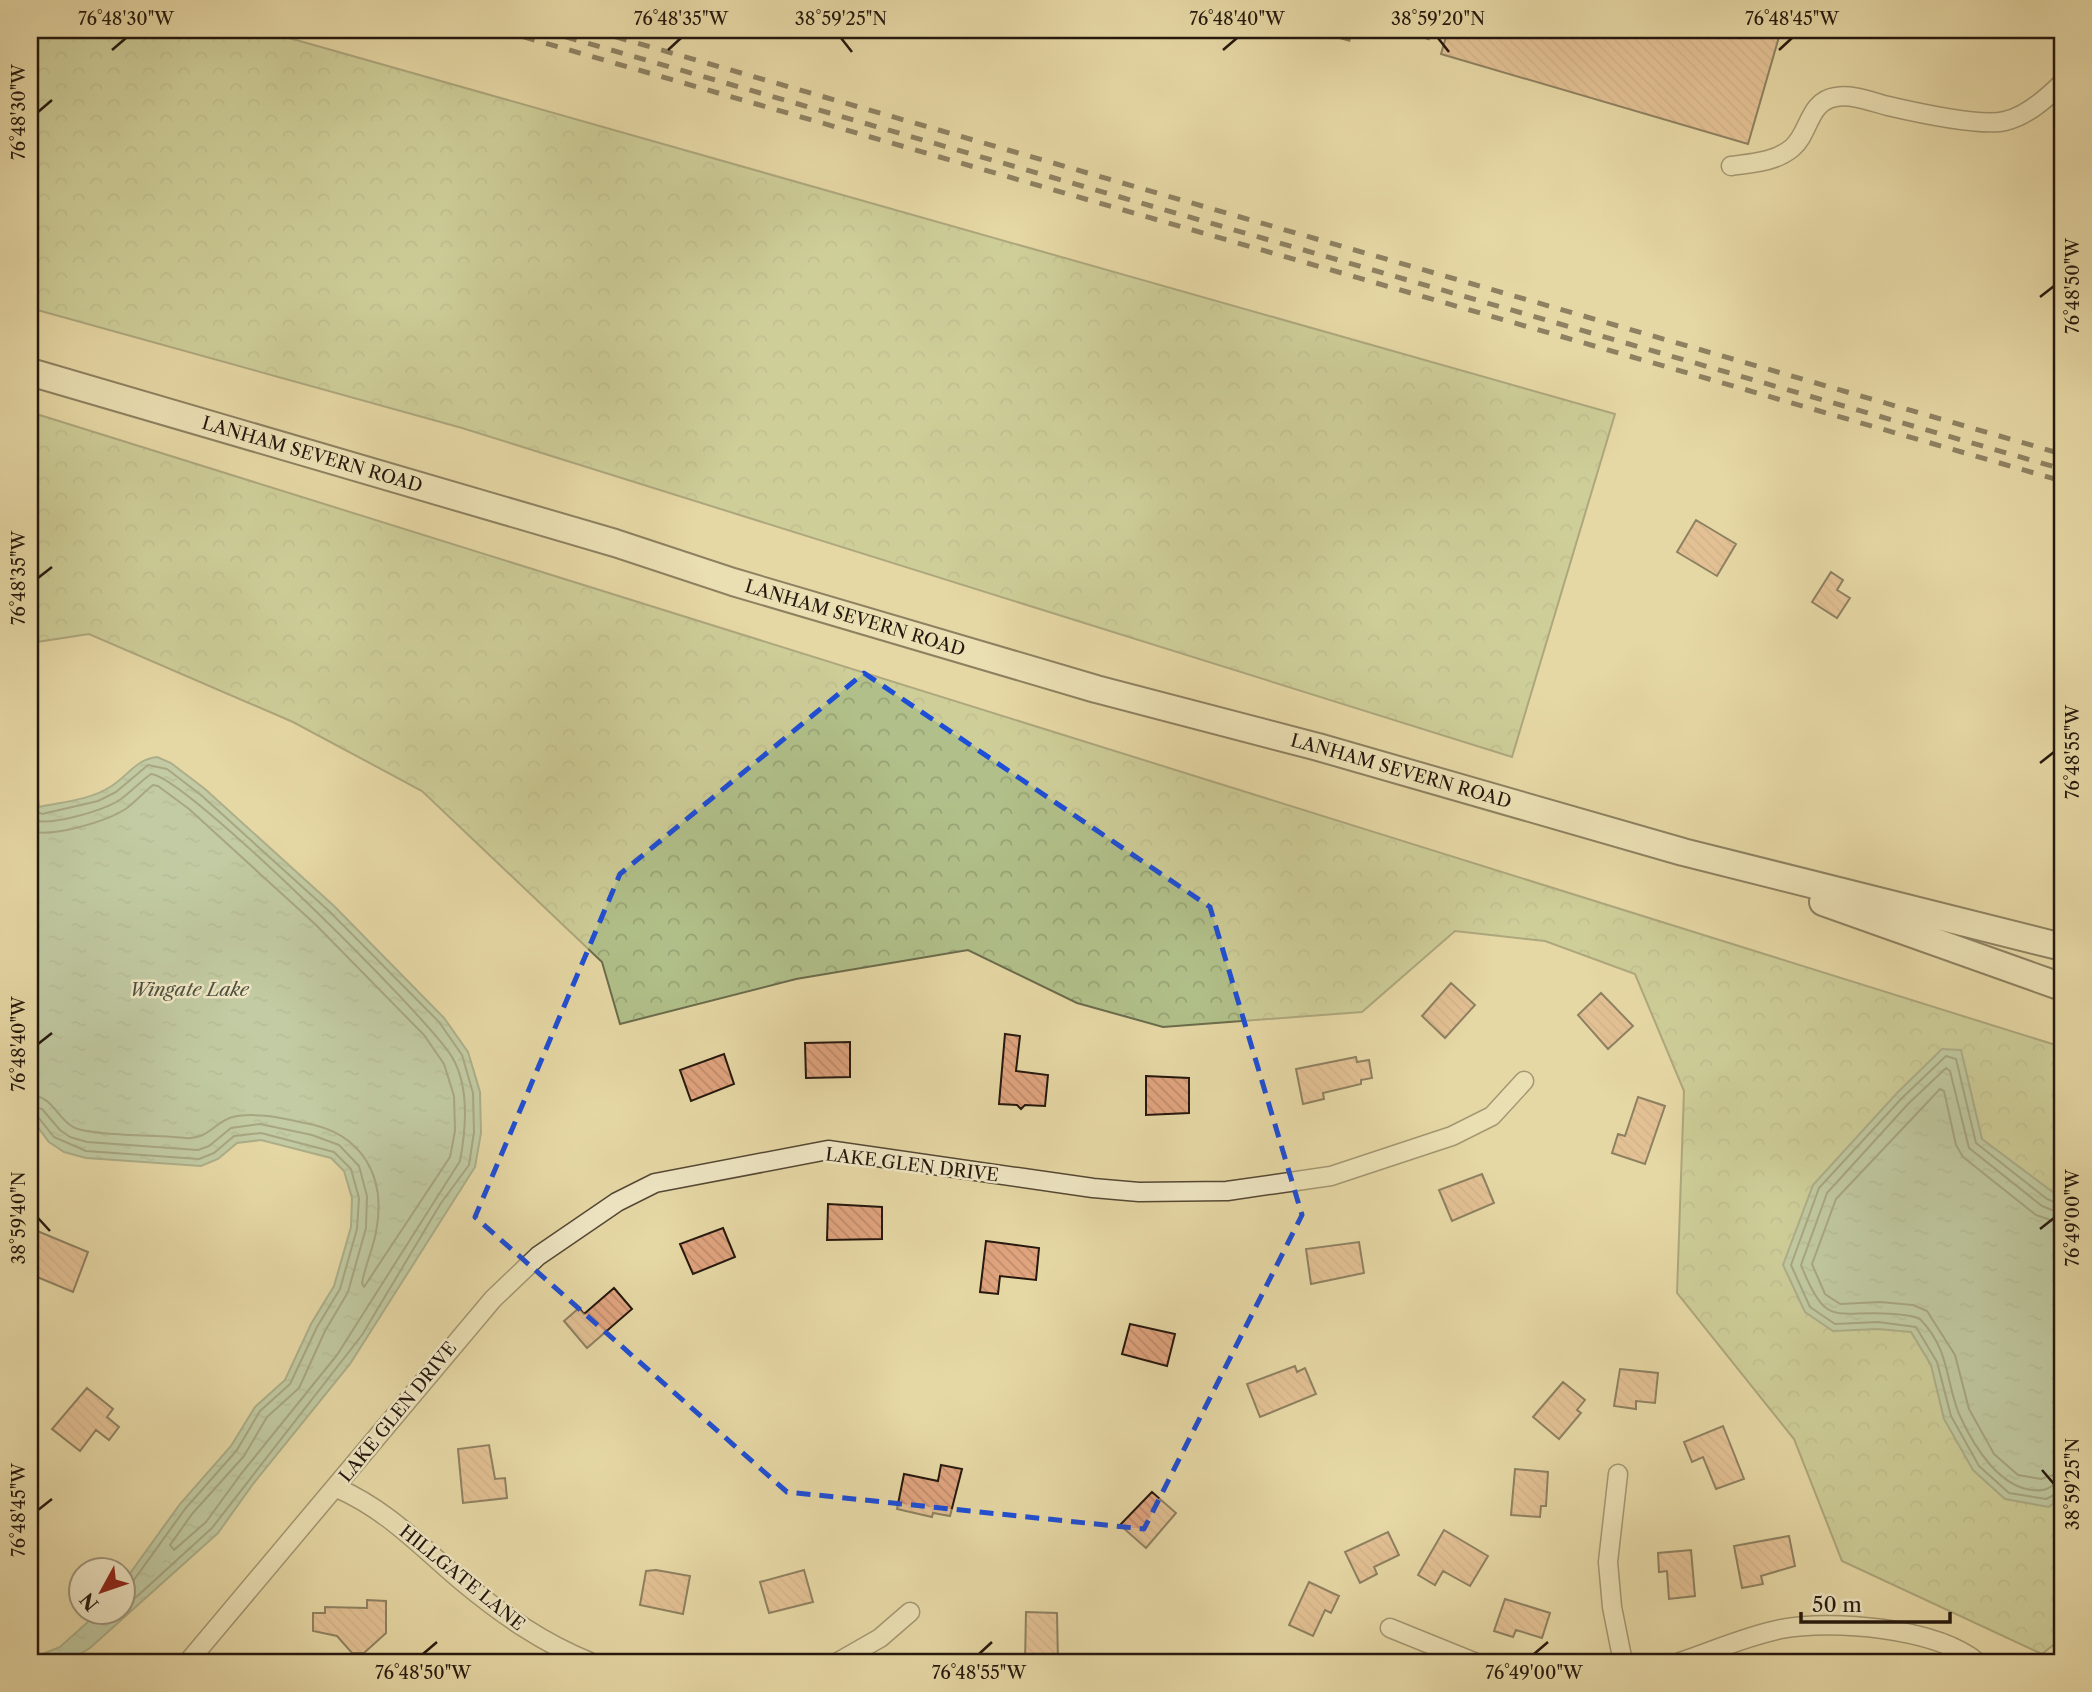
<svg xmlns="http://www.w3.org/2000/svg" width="2092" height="1692" viewBox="0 0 2092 1692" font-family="'Libre Caslon Text',serif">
<defs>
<pattern id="forest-crowns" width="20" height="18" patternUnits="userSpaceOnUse" patternTransform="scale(1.75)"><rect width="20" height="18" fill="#b1c08a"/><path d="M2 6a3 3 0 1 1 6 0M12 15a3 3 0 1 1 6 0" fill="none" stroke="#98a476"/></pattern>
<pattern id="water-ripples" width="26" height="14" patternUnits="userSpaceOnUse" patternTransform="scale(1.75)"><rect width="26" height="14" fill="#97bba1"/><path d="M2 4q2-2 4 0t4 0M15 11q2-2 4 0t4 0" fill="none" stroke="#82a089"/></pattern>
<pattern id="building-back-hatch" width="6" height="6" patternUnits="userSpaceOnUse" patternTransform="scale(1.75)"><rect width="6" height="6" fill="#e0a47f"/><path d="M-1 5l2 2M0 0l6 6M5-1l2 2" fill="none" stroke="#c08c6d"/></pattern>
</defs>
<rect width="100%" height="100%" fill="#e6d8a5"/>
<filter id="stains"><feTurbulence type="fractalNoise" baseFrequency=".00286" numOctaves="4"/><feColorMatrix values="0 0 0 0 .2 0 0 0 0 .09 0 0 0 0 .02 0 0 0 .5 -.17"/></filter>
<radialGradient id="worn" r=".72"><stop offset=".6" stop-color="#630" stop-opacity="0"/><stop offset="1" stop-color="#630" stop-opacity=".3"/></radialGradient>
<path fill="url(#forest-crowns)" stroke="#6b6c4c" stroke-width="2" d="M30,30H261L1615,414L1512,757L462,428L30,308Z
M30,412L2062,1047V1638L2042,1654L1842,1561L1794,1439L1677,1293L1684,1091L1635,974L1545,941L1455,931L1362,1012L1163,1027L1077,1003L968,950L796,979L620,1024L602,962L422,791L293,722L89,634L30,643Z"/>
<path fill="url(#water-ripples)" stroke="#697a66" stroke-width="2" d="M157,757L171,763L205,789L334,906L444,1018L468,1052L480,1092L481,1133L475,1167L350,1364L253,1484L218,1533L90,1648L67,1662H30V1659L60,1647L99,1612H122L123,1583L180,1504L231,1446L255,1407L285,1380L311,1324L334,1286L351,1227L352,1198L344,1171L331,1158L261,1140L237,1143L218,1159L201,1166L86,1158L64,1152L49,1142L30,1117V778L36,783L39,807C62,802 90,800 110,787C127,777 136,759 157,757Z
M1942,1049L1961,1050L1982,1139L2062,1199V1496L2049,1507L2005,1499L1973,1470L1944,1419L1931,1365L1911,1332L1878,1329L1833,1331L1805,1312L1783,1265L1813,1185L1897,1093Z"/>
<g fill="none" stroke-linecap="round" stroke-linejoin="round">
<path stroke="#5e6a58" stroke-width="2" d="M30,788L33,809L42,814L98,801L116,792L148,765L167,769L201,795L329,911L439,1022L462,1055L473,1093L474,1132L469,1165L441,1203L362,1335L212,1528L122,1610
M30,819C47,828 105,810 121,799C132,791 141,781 151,774C186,776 428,1017 452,1057C470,1087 466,1129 460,1161L337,1355L241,1474L206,1522L174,1550L170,1545L192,1514L244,1456L267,1417L299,1388L325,1331L348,1292L366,1228L367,1196L359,1166L339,1145L312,1135L260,1124L231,1128L209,1146L198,1150L87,1142L70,1137L60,1130L42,1109L30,1106
M30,831C52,838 108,821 127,808C136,801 144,792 153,785L158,786L189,809L315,924L424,1035L444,1064L454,1096L455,1131L450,1157L364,1287L362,1283C365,1266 373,1249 376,1232C387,1176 362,1133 305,1123C281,1118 262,1113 237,1116C216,1119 209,1140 186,1138C159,1135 96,1136 75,1128C56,1119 54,1096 30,1095
M30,1114L38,1117L54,1137L86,1151L199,1159L214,1153L234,1136L261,1133L334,1152L351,1169L359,1198L357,1229L340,1289L317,1327L290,1384L260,1411L237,1450L185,1509L131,1584L122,1587
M2062,1205L2047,1199L1976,1143L1956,1059L1946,1056L1902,1098L1819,1188L1791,1265L1810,1307L1835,1324L1878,1322L1916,1327L1937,1362L1951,1416L1979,1466L2009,1493L2046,1499L2062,1491
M2062,1214L2042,1206L1969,1148L1950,1071L1946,1068L1908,1104L1827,1193L1801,1265C1827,1331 1835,1309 1894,1314C1903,1315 1912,1315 1920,1319C1950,1350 1945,1379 1959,1414C1973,1445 2002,1495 2043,1490C2050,1489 2054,1483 2062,1482
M2062,1224L2036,1215L1963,1157L1956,1145L1944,1091L1940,1089L1836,1199L1812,1264L1825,1294L1840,1304L1880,1302L1913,1305L1927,1311L1955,1355L1969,1409L1994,1454L2018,1475L2041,1479L2062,1472"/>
</g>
<path fill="url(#building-back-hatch)" stroke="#25180e" stroke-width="2" d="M1448,30H1781L1748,144L1441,54Z
M1696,520L1736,544L1717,576L1677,552Z
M1831,572L1843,580L1837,590L1850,598L1837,618L1812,602Z
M1451,983L1475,1005L1445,1038L1422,1016Z
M1601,993L1633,1026L1608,1049L1578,1015Z
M1005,1034L1020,1036L1016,1071L1048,1075L1045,1106L1025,1105L1021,1109L1017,1105L999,1104Z
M850,1042V1077L806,1078L805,1043Z
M724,1054L734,1084L691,1101L680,1070Z
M1356,1057L1357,1062L1369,1060L1372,1078L1361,1080V1084L1323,1093L1324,1099L1303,1104L1296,1069Z
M1146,1076L1189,1078V1113L1146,1115Z
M1638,1097L1665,1106L1645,1164L1612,1153L1618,1134L1625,1136Z
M1482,1174L1494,1203L1452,1221L1439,1190Z
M828,1204L882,1207V1239L827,1240Z
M30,1228L88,1252L73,1292L30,1274Z
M723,1228L735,1257L693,1274L680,1244Z
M986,1241L1039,1248L1036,1280L1000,1276L998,1294L980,1292Z
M1359,1242L1364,1273L1311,1284L1306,1249Z
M614,1288L632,1309L587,1348L564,1321L579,1308L584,1314Z
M1130,1324L1175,1334L1167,1366L1122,1354Z
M1295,1366L1297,1372L1305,1368L1316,1394L1260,1417L1247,1384Z
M1620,1369L1658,1373L1655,1403L1636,1401V1409L1614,1406Z
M1563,1382L1585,1400L1577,1410L1581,1413L1559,1439L1533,1417Z
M87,1388L113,1409L107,1417L119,1427L109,1440L96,1430L80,1451L52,1429Z
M1723,1426L1744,1479L1716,1489L1703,1457L1692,1462L1684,1442Z
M489,1445L495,1479L505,1478L507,1498L463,1503L458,1449Z
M941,1465L962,1469L950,1516L933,1513L932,1517L897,1509L904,1474L938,1481Z
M1515,1469L1548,1472L1546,1506H1541L1540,1517L1511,1515Z
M1152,1492L1176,1513L1146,1548L1120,1525Z
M1444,1530L1488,1556L1470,1586L1443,1571L1435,1585L1418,1575Z
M1388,1532L1399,1555L1374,1567L1377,1574L1360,1583L1345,1552Z
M1789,1536L1795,1566L1761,1576L1763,1584L1742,1588L1734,1546Z
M1691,1550L1695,1596L1669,1599L1667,1571L1659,1572L1658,1553Z
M656,1570L690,1576L683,1614L640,1605L646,1571Z
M804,1570L813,1602L769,1613L760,1582Z
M1309,1582L1339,1596L1331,1613L1325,1610L1313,1636L1289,1625Z
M1505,1599L1550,1613L1542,1638L1516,1630L1513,1637L1494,1631Z
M367,1600L386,1601V1633L364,1653H352L337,1636L313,1631V1613H325V1607L367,1608Z
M1026,1612L1057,1613L1058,1662H1025Z"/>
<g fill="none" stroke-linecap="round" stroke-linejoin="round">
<defs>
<path id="street" d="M1731,166C1753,163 1775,162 1792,148C1810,133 1808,101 1836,97C1853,94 1872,102 1888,106C1914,112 1981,127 2005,121C2027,116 2047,98 2062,83
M1618,1474L1608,1562L1612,1607L1623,1662
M337,1488C388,1510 422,1548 464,1583C504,1616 543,1643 590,1662
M1390,1628L1474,1662
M188,1662L493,1299L538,1256L617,1202L655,1183L828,1150L1093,1188L1139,1192L1227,1191L1331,1176L1452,1136L1492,1116L1524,1081
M838,1662L880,1638L910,1612
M1680,1662C1713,1651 1746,1636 1781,1629C1832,1619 1936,1628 1977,1662"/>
<g id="secondary">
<path id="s1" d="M30,372L615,543L733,582L1096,689L1318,747L1683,852L2062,947"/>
<path d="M1823,902L2062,987"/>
</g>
</defs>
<use href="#street" stroke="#554834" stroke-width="21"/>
<use href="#secondary" stroke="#25180e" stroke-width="30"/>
<use href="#street" stroke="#efe6c4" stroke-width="18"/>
<use href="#secondary" stroke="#efe6c4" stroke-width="26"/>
<path stroke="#25180e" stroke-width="5" stroke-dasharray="12 12" stroke-linecap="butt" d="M500,30L2062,481
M542,30L2062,469
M592,30L2062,454
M1316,30L1359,42
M1403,30L1430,38"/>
</g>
<path d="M0 0H2092V1692H0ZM864,673L1210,907L1302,1215L1144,1529L787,1492L475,1217L620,874Z" fill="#e6d8a5" fill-opacity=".55" fill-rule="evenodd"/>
<path fill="none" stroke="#1d4ed8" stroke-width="5" stroke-dasharray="14 9" stroke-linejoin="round" d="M864,673L1210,907L1302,1215L1144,1529L787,1492L475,1217L620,874Z"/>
<path fill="none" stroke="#25180e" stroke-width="2.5" d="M841,38L852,52M1438,38L1449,52M112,50L126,38M668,50L681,38M1223,50L1237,38M1779,50L1792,38M38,112L52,100M2040,297L2054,286M38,578L52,567M2040,763L2054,752M38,1044L52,1033M38,1218L50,1231M2040,1229L2054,1218M2042,1470L2054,1484M38,1510L52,1499M423,1654L437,1642M979,1654L992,1642M1534,1654L1548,1642"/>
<g text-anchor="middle" stroke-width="5" stroke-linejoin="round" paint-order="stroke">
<g font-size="18" fill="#25180e" stroke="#efe6c4">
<text dy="6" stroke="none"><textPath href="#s1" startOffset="294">LANHAM SEVERN ROAD</textPath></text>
<text dy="6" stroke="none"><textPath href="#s1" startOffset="861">LANHAM SEVERN ROAD</textPath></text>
<text dy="6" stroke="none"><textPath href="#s1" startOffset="1428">LANHAM SEVERN ROAD</textPath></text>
<text transform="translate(912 1165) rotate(7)" y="6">LAKE GLEN DRIVE</text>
<text transform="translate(398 1412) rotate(-51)" y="6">LAKE GLEN DRIVE</text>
<text transform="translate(462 1578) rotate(39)" y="6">HILLGATE LANE</text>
</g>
<g font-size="19" font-style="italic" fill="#4d5141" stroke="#efe6c4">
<text x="189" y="996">Wingate Lake</text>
</g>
</g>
<rect width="2092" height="1692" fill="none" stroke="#e6d8a5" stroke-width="77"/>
<g transform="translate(102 1591) rotate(230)"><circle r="33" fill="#efe6c4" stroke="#9e947b" stroke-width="2"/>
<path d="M0-5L12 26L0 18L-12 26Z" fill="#8f2418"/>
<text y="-10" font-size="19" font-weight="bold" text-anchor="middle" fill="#25180e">N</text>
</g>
<path d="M1801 1612v10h149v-10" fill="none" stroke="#25180e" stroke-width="3.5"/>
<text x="1812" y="1612" font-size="21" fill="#25180e" stroke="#efe6c4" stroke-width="5" paint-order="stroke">50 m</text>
<rect x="38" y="38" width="2016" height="1616" fill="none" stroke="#25180e" stroke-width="2.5"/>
<g font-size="18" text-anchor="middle" fill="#25180e">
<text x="126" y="25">76°48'30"W</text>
<text x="681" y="25">76°48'35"W</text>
<text x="841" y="25">38°59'25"N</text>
<text x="1237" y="25">76°48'40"W</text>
<text x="1438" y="25">38°59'20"N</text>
<text x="1792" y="25">76°48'45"W</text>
<text transform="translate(19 112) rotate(-90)" y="6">76°48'30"W</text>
<text transform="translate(2073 286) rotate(-90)" y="6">76°48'50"W</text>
<text transform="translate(19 578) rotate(-90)" y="6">76°48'35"W</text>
<text transform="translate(2073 752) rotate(-90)" y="6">76°48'55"W</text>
<text transform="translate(19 1044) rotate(-90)" y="6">76°48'40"W</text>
<text transform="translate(2073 1218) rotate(-90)" y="6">76°49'00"W</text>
<text transform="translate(19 1218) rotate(-90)" y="6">38°59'40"N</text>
<text transform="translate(2073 1484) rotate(-90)" y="6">38°59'25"N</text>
<text transform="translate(19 1510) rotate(-90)" y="6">76°48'45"W</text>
<text x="423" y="1679">76°48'50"W</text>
<text x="979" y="1679">76°48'55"W</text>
<text x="1534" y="1679">76°49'00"W</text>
</g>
<rect width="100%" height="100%" filter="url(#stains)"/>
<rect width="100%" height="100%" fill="url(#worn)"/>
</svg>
